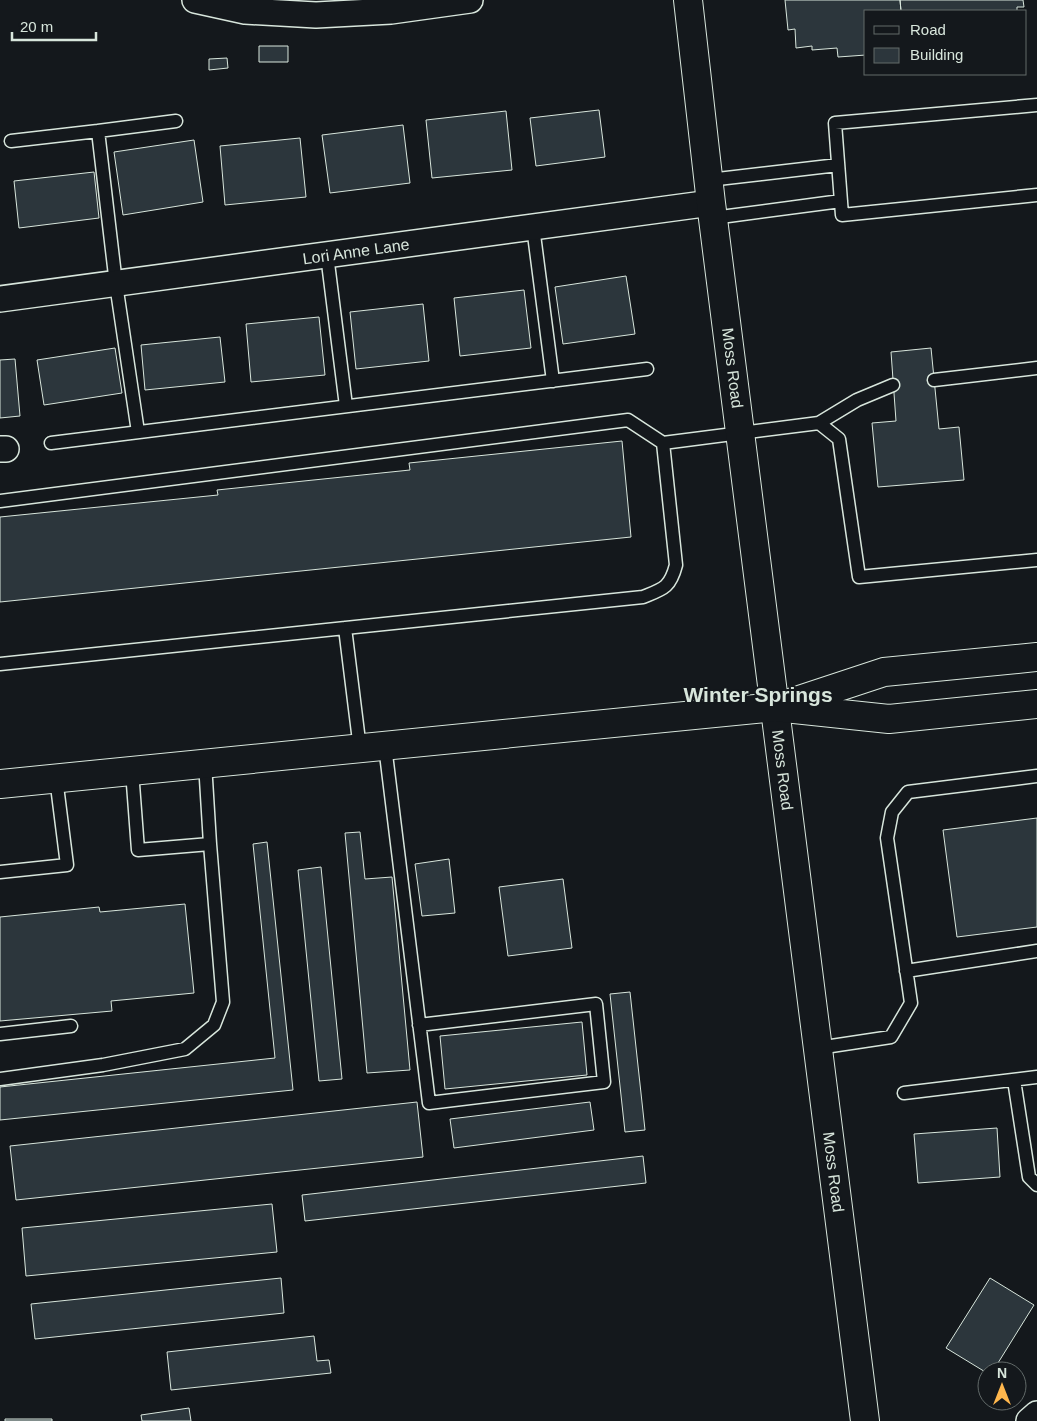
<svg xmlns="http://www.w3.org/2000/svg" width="1037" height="1421" viewBox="0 0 1037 1421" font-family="Helvetica,sans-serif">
<rect width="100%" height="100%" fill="#14181c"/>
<path fill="#2c363c" stroke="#d8e6dc" d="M785,0H900L901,11H866V55L838,57L837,48L812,50V46L796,48L795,29L788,30Z
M900,0H1023L1024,7H1017V11H901Z
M259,46H288V62H259Z
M227,58L228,68L209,70V59Z
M599,110L605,157L536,166L530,118Z
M506,111L512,170L432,178L426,120Z
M403,125L410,183L330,193L322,135Z
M300,138L306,197L225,205L220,146Z
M194,140L203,202L123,215L114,152Z
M94,172L99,218L19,228L14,181Z
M626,276L635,334L563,344L555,287Z
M524,290L531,348L460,356L454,298Z
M423,304L429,361L356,369L350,312Z
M319,317L325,375L251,382L246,324Z
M220,337L225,382L145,390L141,345Z
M115,348L122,393L44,405L37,360Z
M931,348L939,429L959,427L964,480L878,487L872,423L896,421L891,352Z
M15,359L20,416L0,418V360Z
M622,441L631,537L0,602V517L218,495L217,490L410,470L409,463Z
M1037,818V927L957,937L943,830Z
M360,832L365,879L392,877L410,1070L367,1073L345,833Z
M267,842L293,1090L0,1120V1087L275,1058L253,844Z
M449,859L455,913L422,916L415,864Z
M321,867L342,1079L319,1081L298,870Z
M563,879L572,948L508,956L499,887Z
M185,904L194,993L111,1001L112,1011L0,1021V917L99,907L100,912Z
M630,992L645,1130L625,1132L610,994Z
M582,1022L587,1075L445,1089L440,1036Z
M417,1102L423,1157L16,1200L10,1146Z
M590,1102L594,1130L454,1148L450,1119Z
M997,1128L1000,1177L918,1183L914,1134Z
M643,1156L646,1183L305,1221L302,1195Z
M272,1204L277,1252L26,1276L22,1228Z
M281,1278L284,1313L35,1339L31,1304Z
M990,1278L1034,1305L993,1371H987V1373L946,1348Z
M314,1336L317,1361L329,1360L331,1373L171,1390L167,1352Z
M189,1408L191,1421H142L141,1415Z
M5,1419H52V1421H5Z"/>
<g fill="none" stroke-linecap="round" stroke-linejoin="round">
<defs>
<path id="lane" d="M1037,105L835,123L842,215L1037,195
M98,131L176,121
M11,141L98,131L116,284L138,432
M709,180L838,165
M713,218L841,201
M533,227L553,381
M327,255L346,406
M934,380L1037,368
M819,423L839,439L859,577L1037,560
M51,443L647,369
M0,501L628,420L663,443
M345,628L360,749
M0,664L643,597C663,589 670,588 676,565L663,443L819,423L857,400L893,385
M385,746L429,1103L604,1082L596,1004L419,1025
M132,771L138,850L210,844L205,763
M0,872L67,865L56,778
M906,971L1037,951
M0,1034L71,1026
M818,1048L891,1037L911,1003L887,838L892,812L908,792L1037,776
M0,1079L103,1065L185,1049L214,1025L223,1002L210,844
M1014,1080L1029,1177L1037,1185
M904,1093L1037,1077"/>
<path id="street" d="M195,0L245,11L316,15L391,11L470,0
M0,299L711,203
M0,449H6
M1029,1421L1037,1414"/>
<path id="secondary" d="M688,0L711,203L865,1421"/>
<path id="primary" d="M784,705L884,672L1037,657
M0,784L775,707L889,719L1037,704"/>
</defs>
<use href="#lane" stroke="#d8e6dc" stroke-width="15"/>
<use href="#street" stroke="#d8e6dc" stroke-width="28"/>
<use href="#secondary" stroke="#d8e6dc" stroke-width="30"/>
<use href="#primary" stroke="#d8e6dc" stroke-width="30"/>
<use href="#lane" stroke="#14181c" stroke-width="12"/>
<use href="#street" stroke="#14181c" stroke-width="25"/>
<use href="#secondary" stroke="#14181c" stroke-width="28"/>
<use href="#primary" stroke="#14181c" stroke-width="28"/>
</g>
<g text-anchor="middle" stroke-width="4" stroke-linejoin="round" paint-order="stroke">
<g font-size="16" fill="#d8e6dc" stroke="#14181c">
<text transform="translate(356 251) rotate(-8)" y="6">Lori Anne Lane</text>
<text transform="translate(733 368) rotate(83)" y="6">Moss Road</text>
<text transform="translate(783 770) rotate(83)" y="6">Moss Road</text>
<text transform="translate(834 1172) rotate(83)" y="6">Moss Road</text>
</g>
<g font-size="21" font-weight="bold" fill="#d8e6dc" stroke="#14181c">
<text x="758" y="702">Winter Springs</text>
</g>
</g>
<rect x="864" y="10" width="162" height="65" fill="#14181c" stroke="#626a69"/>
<rect x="874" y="26" width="25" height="8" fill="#14181c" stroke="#626a69"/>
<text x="910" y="35" font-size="15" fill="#d8e6dc">Road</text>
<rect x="874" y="48" width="25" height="15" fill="#2c363c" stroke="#626a69"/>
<text x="910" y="60" font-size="15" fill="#d8e6dc">Building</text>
<g transform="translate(1002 1386)"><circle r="24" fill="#14181c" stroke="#626a69"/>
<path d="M0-4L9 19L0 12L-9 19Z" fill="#ffb74d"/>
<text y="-8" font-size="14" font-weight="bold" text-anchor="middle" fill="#d8e6dc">N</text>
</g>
<path d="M12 32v8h84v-8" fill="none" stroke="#d8e6dc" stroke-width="2.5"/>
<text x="20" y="32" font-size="15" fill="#d8e6dc" stroke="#14181c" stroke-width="4" paint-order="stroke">20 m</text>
</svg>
